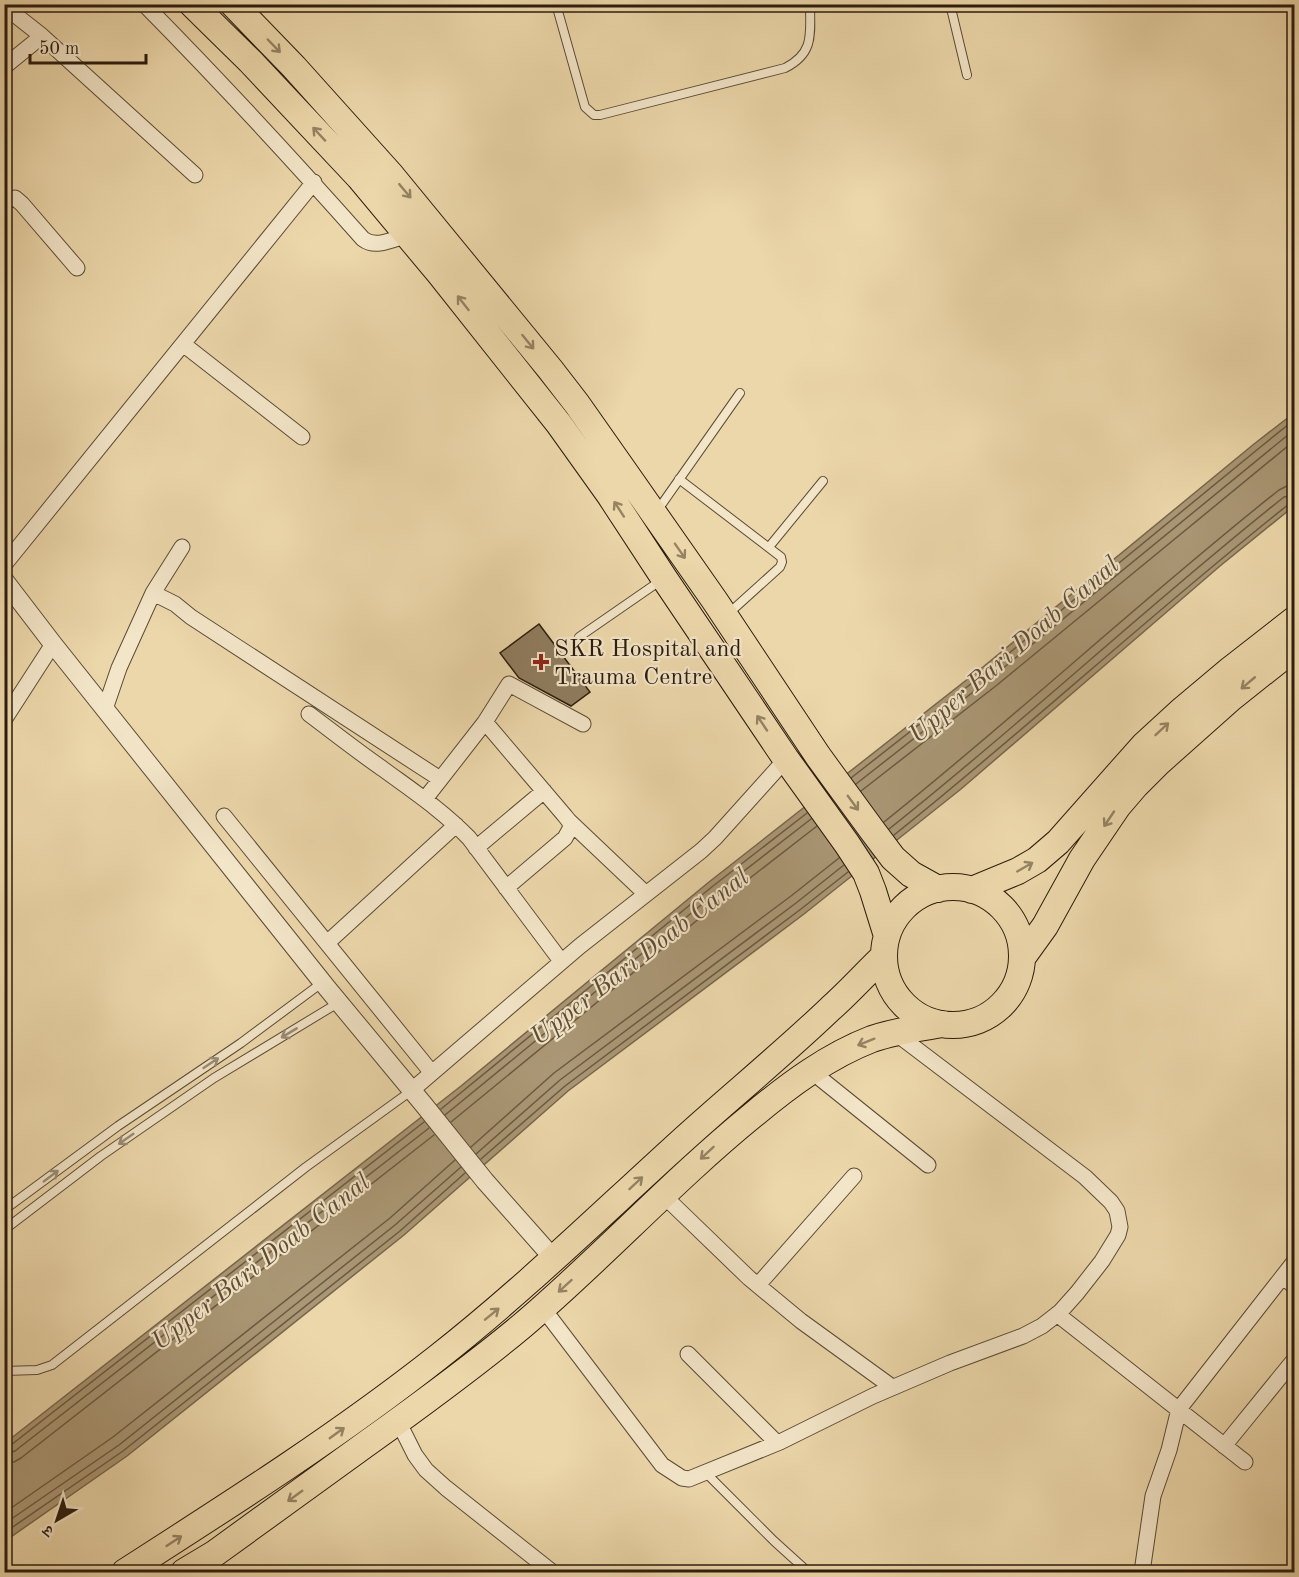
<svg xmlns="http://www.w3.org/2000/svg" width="1299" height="1577" viewBox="0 0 1299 1577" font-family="'Old Standard TT','Noto Serif Devanagari',serif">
<rect width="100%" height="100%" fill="#ecd7aa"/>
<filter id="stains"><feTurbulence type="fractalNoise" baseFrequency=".00333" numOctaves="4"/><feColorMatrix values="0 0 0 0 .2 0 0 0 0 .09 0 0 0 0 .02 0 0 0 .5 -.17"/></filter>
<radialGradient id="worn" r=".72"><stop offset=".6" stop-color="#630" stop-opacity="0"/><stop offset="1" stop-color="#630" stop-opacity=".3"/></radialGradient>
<path fill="#aa9775" stroke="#77664b" stroke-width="1.5" d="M1294,413V506L1220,566L961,789L804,914L568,1091L404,1235L127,1456L5,1541V1443L461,1086L709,882L983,667L1254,444Z"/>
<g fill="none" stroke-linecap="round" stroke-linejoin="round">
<path stroke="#6a5a41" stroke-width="1.5" d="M851,778L986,672L1258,449L1294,420
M856,784L991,678L1294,430
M861,791L997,685L1294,441
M884,822C1018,715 1144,597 1279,490L1287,486H1294
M889,829C1024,722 1149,604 1284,497L1294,495
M894,835C1028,728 1154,611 1289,504L1294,502
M441,1109L713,886L807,813
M445,1115L717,892L811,819
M451,1122L723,899L817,826
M471,1147L554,1073L791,896L839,858
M476,1154L560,1080L796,903L844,865
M481,1159L565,1086L801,909L848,872
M4,1447L11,1445L424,1122
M4,1454L15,1451L429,1128
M4,1463L14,1462L21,1458L434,1135
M4,1513L113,1437L390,1218L455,1160
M4,1524L119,1445L395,1225L461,1167
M4,1533L123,1451L400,1231L465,1173"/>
</g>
<path fill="#8f7d5f" stroke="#2b1c0d" stroke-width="1.5" d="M539,624L590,692L571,706L519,678L500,653Z"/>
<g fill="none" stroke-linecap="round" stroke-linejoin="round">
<defs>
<path id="service" d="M556,4L585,107L594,115H600L785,68C815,53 810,33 810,4
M950,4L967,75
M679,479L781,557L782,562L780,567L728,614
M657,511L740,393
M769,547L823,481
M579,637L660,581
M4,1210L118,1126L241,1043L323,982
M4,1230L101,1156L214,1078L338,1003
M4,1371L37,1370L52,1365L306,1167L411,1091
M706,1473L774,1541L806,1570"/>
<path id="minor" d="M144,4C219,80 292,159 363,239C376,249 393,239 408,235
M4,6L42,36L195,175
M4,67L42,36
M4,202L7,200L15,198L22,204L77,268
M183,344L302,437
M4,565L314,182
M153,593L182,547
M105,709L119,668L153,593L175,604L191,617L440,779
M309,714C333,732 357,751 383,769C413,791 443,811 469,838L561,961
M4,720L53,644
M485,722L509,684L583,724
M425,799L485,722L565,816L569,821L571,827L565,838L506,888
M224,816L432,1073
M569,821L646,894
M476,848L544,791
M327,943L456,825
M811,1071L928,1165
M412,1090L580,946L701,851L715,838L786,759
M663,1195L749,1278L801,1321L892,1387
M1283,1277L1294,1286
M758,1285L854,1176
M542,1307L662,1465L682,1478L689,1479L780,1442L873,1396L950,1363L1023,1336L1042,1326L1060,1312L1077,1293L1102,1261L1118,1235L1120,1227L1117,1211L1111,1202L1085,1177L894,1032
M1057,1314L1245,1462
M688,1354L777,1443
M398,1421L415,1455L426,1470L446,1488L552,1572
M1224,1446L1294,1360
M1142,1572L1153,1496L1169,1450L1179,1409L1294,1262"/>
<path id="tertiary" d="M4,580L53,644L327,988L424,1105L485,1181L554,1259"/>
<path id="trunk" d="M192,4L250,61L359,177L440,274L559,424L609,494L664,578L786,759L847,844L866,873L873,891L887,936
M233,4L294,67L391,175L550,369L577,404L629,478L715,601L818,756L872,830L893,858L911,874L938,889
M884 956a69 69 0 1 1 138 0a69 69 0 1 1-138 0Z
M972,890L1018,871L1037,860L1058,842L1144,745L1180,712L1230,670L1294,620
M1022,958L1045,926L1082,859L1118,806L1136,785L1158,763L1231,698L1294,648
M125,1572C231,1504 338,1436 437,1358C520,1293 595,1220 673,1149C725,1101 780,1057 831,1008C849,992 866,973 884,956
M184,1572L214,1554C265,1517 315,1481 366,1444C419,1406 473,1367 523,1325C602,1258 672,1181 753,1115C789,1085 828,1056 872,1039C895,1031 919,1028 943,1024"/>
</defs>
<use href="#service" stroke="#5b4b34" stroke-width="10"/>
<use href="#minor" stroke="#5b4b34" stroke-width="17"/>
<use href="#tertiary" stroke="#5b4b34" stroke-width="20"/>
<use href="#trunk" stroke="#2b1c0d" stroke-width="28"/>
<use href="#service" stroke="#f3e5c8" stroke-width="8"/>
<use href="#minor" stroke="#f3e5c8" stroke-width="15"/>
<use href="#tertiary" stroke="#f3e5c8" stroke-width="18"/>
<use href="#trunk" stroke="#ecd7aa" stroke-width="26"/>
</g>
<defs><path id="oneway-shaft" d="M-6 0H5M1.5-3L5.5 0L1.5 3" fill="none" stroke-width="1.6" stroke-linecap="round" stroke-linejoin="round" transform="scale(1.5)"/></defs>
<g stroke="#958363">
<use href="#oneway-shaft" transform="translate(274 46) rotate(46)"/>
<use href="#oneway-shaft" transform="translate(319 134) rotate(-133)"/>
<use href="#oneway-shaft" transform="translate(405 191) rotate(50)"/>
<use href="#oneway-shaft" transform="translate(463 303) rotate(-128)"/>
<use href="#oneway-shaft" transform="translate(528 342) rotate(51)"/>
<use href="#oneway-shaft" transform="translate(619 509) rotate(-123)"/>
<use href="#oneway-shaft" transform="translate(680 551) rotate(55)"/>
<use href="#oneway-shaft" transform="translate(1248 683) rotate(140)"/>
<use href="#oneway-shaft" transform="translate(762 723) rotate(-124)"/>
<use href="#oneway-shaft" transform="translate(1162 729) rotate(-43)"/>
<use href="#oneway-shaft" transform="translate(853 803) rotate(54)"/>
<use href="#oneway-shaft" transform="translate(1109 819) rotate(124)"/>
<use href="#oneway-shaft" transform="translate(1025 867) rotate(-30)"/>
<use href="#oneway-shaft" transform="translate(866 1042) rotate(158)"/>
<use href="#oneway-shaft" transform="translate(707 1153) rotate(137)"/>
<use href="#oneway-shaft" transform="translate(636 1183) rotate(-43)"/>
<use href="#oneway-shaft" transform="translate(565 1286) rotate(138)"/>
<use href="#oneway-shaft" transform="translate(492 1314) rotate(-39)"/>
<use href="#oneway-shaft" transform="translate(337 1433) rotate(-36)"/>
<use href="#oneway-shaft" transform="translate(295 1496) rotate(144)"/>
<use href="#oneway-shaft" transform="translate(174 1541) rotate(-33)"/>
</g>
<g stroke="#998b74">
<use href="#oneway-shaft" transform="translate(289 1033) rotate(149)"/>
<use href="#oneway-shaft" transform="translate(211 1063) rotate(-34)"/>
<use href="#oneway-shaft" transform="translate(126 1139) rotate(145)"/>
<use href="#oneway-shaft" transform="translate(51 1176) rotate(-37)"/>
</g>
<path fill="#8f2418" stroke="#f3e5c8" stroke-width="2" d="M538 653h6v6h6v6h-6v6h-6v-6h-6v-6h6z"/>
<g text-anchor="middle" stroke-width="4.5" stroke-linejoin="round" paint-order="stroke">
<g font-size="24" fill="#2b1c0d" stroke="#f3e5c8" text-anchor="start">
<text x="554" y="656">SKR Hospital and<tspan x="554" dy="28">Trauma Centre</tspan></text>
</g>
<g font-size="26" font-style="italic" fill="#5e4d37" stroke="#f3e5c8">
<text transform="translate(1013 649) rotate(-41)" y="9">Upper Bari Doab Canal</text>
<text transform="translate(639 956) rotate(-38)" y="9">Upper Bari Doab Canal</text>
<text transform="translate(260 1261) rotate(-38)" y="9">Upper Bari Doab Canal</text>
</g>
</g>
<rect width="1299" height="1577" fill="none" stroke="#ecd7aa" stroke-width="24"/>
<rect x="6" y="6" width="1287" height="1565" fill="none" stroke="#2b1c0d" stroke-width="3"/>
<rect x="12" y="12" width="1275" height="1553" fill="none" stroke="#2b1c0d" stroke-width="1.5"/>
<g transform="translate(57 1520) rotate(219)" stroke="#f3e5c8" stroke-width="4.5" paint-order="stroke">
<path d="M0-4.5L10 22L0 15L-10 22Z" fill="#2b1c0d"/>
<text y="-9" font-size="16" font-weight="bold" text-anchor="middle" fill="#2b1c0d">उ</text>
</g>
<path d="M30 54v9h116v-9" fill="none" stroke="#2b1c0d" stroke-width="3"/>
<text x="39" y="54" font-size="18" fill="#2b1c0d" stroke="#f3e5c8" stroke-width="4.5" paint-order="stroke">50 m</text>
<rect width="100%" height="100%" filter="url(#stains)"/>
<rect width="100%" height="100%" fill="url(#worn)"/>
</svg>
